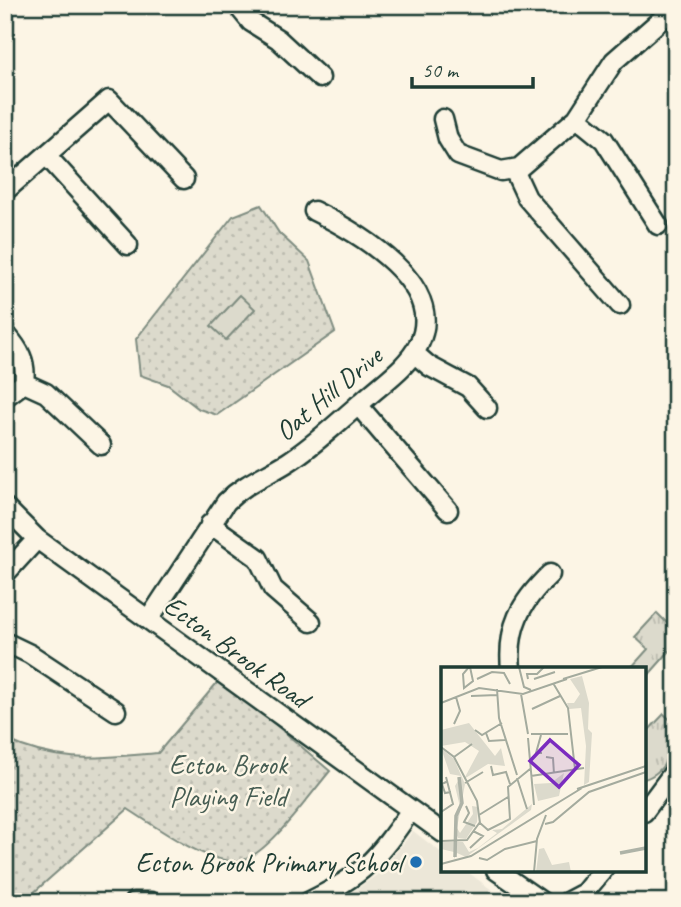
<svg xmlns="http://www.w3.org/2000/svg" width="681" height="907" viewBox="0 0 681 907" font-family="Caveat,sans-serif">
<defs>
<pattern id="grass-tufts" width="24" height="20" patternUnits="userSpaceOnUse" patternTransform="scale(1.75)"><rect width="24" height="20" fill="#dcdacc"/><path d="M3 7l-1-3M5 7V3M7 7l1-3M15 17l-1-3M17 17v-4M19 17l1-3" fill="none" stroke="#bcbcb0"/></pattern>
<pattern id="park-dots" width="8" height="8" patternUnits="userSpaceOnUse" patternTransform="scale(1.75)"><rect width="8" height="8" fill="#dcdacc"/><path d="M2 2h.1M6 6h.1" fill="none" stroke="#bcbcb0" stroke-width="1.8" stroke-linecap="round"/></pattern>
</defs>
<rect width="100%" height="100%" fill="#fcf5e5"/>
<filter id="ink" filterUnits="userSpaceOnUse"><feTurbulence type="fractalNoise" baseFrequency=".0143" numOctaves="2"/><feDisplacementMap in="SourceGraphic" scale="14" xChannelSelector="R" yChannelSelector="G"/><feConvolveMatrix kernelMatrix="1 2 1 2 8 2 1 2 1" color-interpolation-filters="sRGB"/></filter>
<g filter="url(#ink)">
<path fill="#ece7d8" d="M413,831L443,854V870H465L508,902H338L381,872Z"/>
<path fill="url(#grass-tufts)" stroke="#7e8c80" stroke-width="2" d="M657,613L676,632V644L644,680V669H630L648,649L635,637Z
M664,714L676,725C676,746 666,773 644,779V735Z"/>
<path fill="url(#park-dots)" stroke="#7e8c80" stroke-width="2" d="M261,205L279,233L309,261L335,332L217,415L199,409L168,385L140,375L136,339L233,216Z
M221,678L330,771C312,792 266,858 239,861C206,864 156,827 128,809L23,902H5V739C61,765 99,758 158,753Z"/>
<path fill="#dcdacc" stroke="#7e8c80" stroke-width="2" d="M240,295L255,309L226,340L211,326Z"/>
<g fill="none" stroke-linecap="round" stroke-linejoin="round">
<defs>
<path id="street" d="M237,5L251,22L278,39L320,78
M577,118L604,140L658,225
M443,119L448,139L458,155L501,171L519,168L577,118L614,61L663,18L676,13
M46,155L128,245
M514,170L527,198L620,305
M5,191L109,100L184,179
M5,333C19,349 27,361 24,383L5,397
M414,353L429,366L468,387L487,408
M24,383L46,393L101,445
M358,405L448,510
M5,507L37,539L443,833
M210,524L258,558L273,589L311,622
M5,574L37,539
M149,619L226,502C245,483 266,476 288,462C315,445 339,421 363,401C381,384 408,367 419,344C448,284 357,232 314,211
M5,642L30,654L116,711
M511,669C507,627 520,603 550,574
M644,812L676,769
M496,870L542,902
M134,902H151
M308,902C364,875 376,860 411,810
M567,902L584,893L603,870"/>
</defs>
<use href="#street" stroke="#1f3d34" stroke-width="23"/>
<use href="#street" stroke="#fcf5e5" stroke-width="18"/>
</g>
</g>
<circle fill="#1f6fb2" stroke="#fcf5e5" stroke-width="2.5" cx="416" cy="862" r="7"/>
<g text-anchor="middle" stroke-width="5" stroke-linejoin="round" paint-order="stroke">
<g font-size="28" fill="#1f3d34" stroke="#fcf5e5">
<text transform="translate(328 393) rotate(-40)" y="10">Oat Hill Drive</text>
<text transform="translate(237 651) rotate(36)" y="10">Ecton Brook Road</text>
</g>
<g font-size="28" fill="#455c52" stroke="#fcf5e5">
<text x="228" y="774">Ecton Brook<tspan x="228" dy="32">Playing Field</tspan></text>
</g>
<g font-size="28" fill="#1f3d34" stroke="#fcf5e5" text-anchor="end">
<text x="402" y="872">Ecton Brook Primary School</text>
</g>
</g>
<g transform="translate(441 667)">
<rect width="205" height="205" fill="#fcf5e5"/>
<path d="M103,181L111,198L128,195L130,205H95L98,182Z" fill="#dcdacc"/>
<path d="M0,81L13,92L24,117L16,161L19,166L32,147L31,139L37,140L36,155L25,172L17,171L13,161L19,140L14,119L20,109L9,107ZM91,137L90,143L25,190L16,186L13,192V185L0,182V175H22L28,185L37,181L56,166L51,163L61,162Z" fill="#dcdacc"/>
<path d="M141,9L148,36L147,62L151,66L148,115L143,118L145,79L140,41L128,42L126,36H133L139,27L129,12ZM28,56L54,89L60,81L64,99L47,97L23,112L38,84L24,75L0,79V63ZM123,106L118,129L97,134L93,117L110,116Z" fill="#dcdacc"/>
<path fill="none" stroke="#aeb3a7" stroke-width="3.5" d="M179,186L205,181M14,190L15,149L21,136L18,110"/>
<path fill="none" stroke="#a4ab9e" stroke-width="2" d="M28,0L22,7L23,21L32,14L29,0M78,0L83,20L90,23M36,12L51,5L63,6L69,17M87,12L86,7H96L103,0M93,12L114,5M122,12L161,0M112,16L127,41L134,102M56,22L58,51L76,108M80,27L87,67M30,29L56,28M0,36L38,21L82,27L126,12M91,42L119,29M13,57L19,44L15,30M34,63L41,68L61,56M45,66L48,74L64,73M90,67H127M100,68L95,86H101M87,71L93,138M0,80L13,90L36,134L39,156L47,163L69,152L67,120L89,102M13,90L31,77M105,90L112,91L113,107M50,99L52,108L65,105L69,117M90,109L143,101M76,111L86,142M7,114L1,117L4,126L10,125M24,116L42,105M136,122L205,99M25,139L28,146L23,155L34,159M0,145L12,137L5,110M38,148L67,130M104,157L112,155L148,125L205,105M0,174L26,173L39,155M29,181L42,169L32,164M38,191L46,193L64,182L96,174M0,197L30,189L141,121M93,205L96,172L105,148"/>
<path fill="#7b2cbf" fill-opacity="0.15" stroke="#7b2cbf" stroke-width="3.5" d="M109,73L138,98L118,120L89,94Z"/>
<rect width="205" height="205" fill="none" stroke="#1f3d34" stroke-width="3.5"/>
</g>
<rect width="681" height="907" fill="none" stroke="#fcf5e5" stroke-width="28"/>
<rect x="14" y="14" width="653" height="879" fill="none" stroke="#1f3d34" stroke-width="2.5" filter="url(#ink)"/>
<path d="M412 77v10h121v-10" fill="none" stroke="#1f3d34" stroke-width="3.5"/>
<text x="422" y="77" font-size="21" fill="#1f3d34" stroke="#fcf5e5" stroke-width="5" paint-order="stroke">50 m</text>
</svg>
